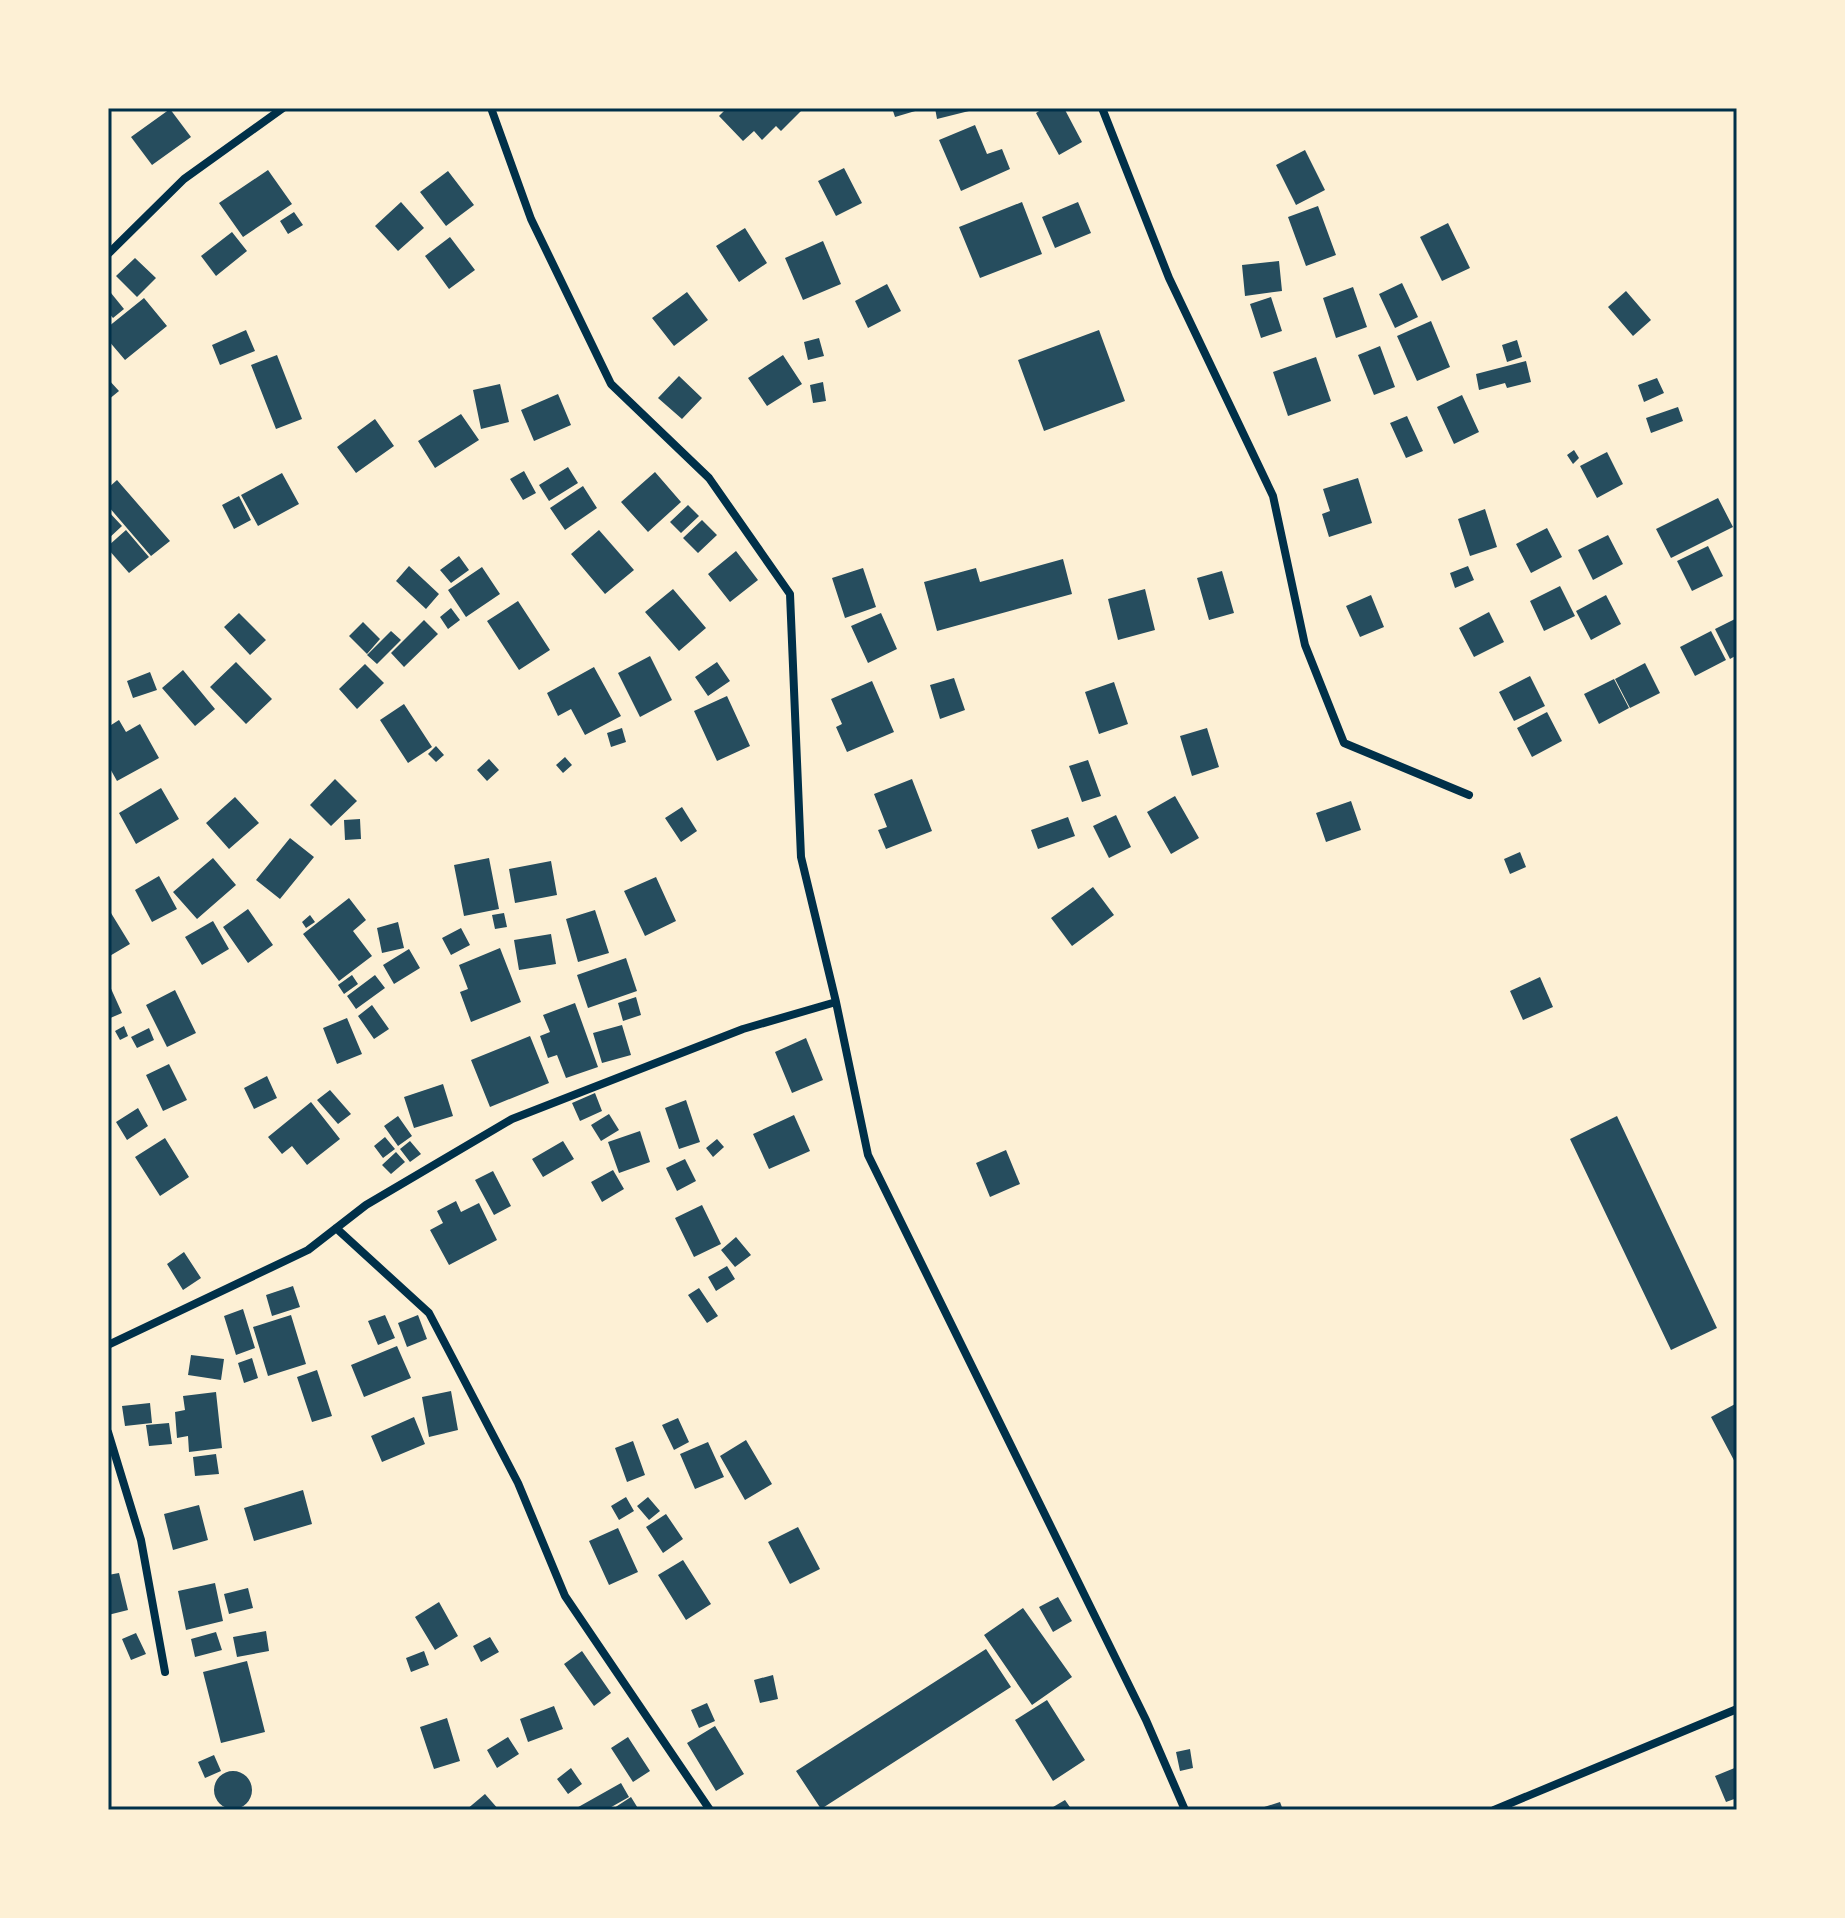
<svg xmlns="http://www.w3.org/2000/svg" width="1845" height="1918" viewBox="0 0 1845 1918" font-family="'Roboto Serif',serif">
<rect width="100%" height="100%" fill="#fdf0d5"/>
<path fill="#264d5e" d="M727,108H798L801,111L781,131L776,126L762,140L754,131L743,141L719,116Z
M892,108H921L922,109L895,117Z
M935,108H977V109L937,119Z
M1044,108H1064L1082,142L1059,155L1036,113Z
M170,109L191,137L152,165L131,137Z
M975,125L987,154L1002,149L1010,169L961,191L939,140Z
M1305,150L1325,190L1296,205L1276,165Z
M844,168L862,203L836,216L818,181Z
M268,170L292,204L243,237L219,203Z
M448,171L474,205L446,226L420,192Z
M401,202L424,228L398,251L375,226Z
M1022,202L1042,254L980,278L959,227Z
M1078,202L1091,233L1055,248L1042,217Z
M1318,206L1336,255L1306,266L1288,217Z
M294,212L303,225L288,234L280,221Z
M1448,223L1470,268L1442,281L1420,237Z
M745,228L767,263L739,282L716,246Z
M232,232L247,251L216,276L201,256Z
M450,237L475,270L449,289L425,256Z
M823,241L841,284L803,300L785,258Z
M135,258L156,278L137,297L116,276Z
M1279,261L1282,291L1245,296L1242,265Z
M1402,283L1418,317L1395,328L1379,294Z
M887,284L901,311L868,328L855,301Z
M1353,287L1367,327L1336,338L1323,298Z
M1626,291L1651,320L1633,336L1608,307Z
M687,292L708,320L674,346L652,318Z
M111,293L124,309L113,318L108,312V296Z
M1271,297L1282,331L1261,338L1250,304Z
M144,298L167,326L125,360L108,340V327Z
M1431,321L1450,367L1417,381L1397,336Z
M246,330L255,351L220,365L212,345Z
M1099,330L1125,401L1044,431L1018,360Z
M819,338L824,356L808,360L804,342Z
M1517,340L1522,357L1507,362L1502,345Z
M1380,346L1395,387L1374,395L1358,355Z
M277,355L302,419L276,429L251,365Z
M783,355L802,384L767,406L748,378Z
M1316,357L1331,401L1288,416L1273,372Z
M1526,361L1531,382L1507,388L1505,383L1479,390L1476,374Z
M679,376L702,398L682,419L658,398Z
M1657,378L1664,393L1644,402L1638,385Z
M108,379L119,391L108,400Z
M823,382L826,401L813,403L810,385Z
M500,384L509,422L481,429L473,390Z
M558,394L571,425L534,441L521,410Z
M1462,395L1479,432L1454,444L1437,407Z
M1678,407L1683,421L1651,433L1646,418Z
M461,414L479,440L435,468L418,441Z
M1407,416L1423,451L1406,458L1390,423Z
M375,419L394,446L356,473L337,447Z
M1574,450L1579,458L1573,464L1567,455Z
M1607,452L1623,484L1597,498L1580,466Z
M568,467L578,483L549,501L539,485Z
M524,471L536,493L523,500L510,479Z
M655,472L681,502L648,532L621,502Z
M282,473L299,504L258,526L241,495Z
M1358,478L1372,523L1329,537L1322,514L1330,511L1323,489Z
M117,480L170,541L151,556L108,506V488Z
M583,486L597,508L565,530L550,508Z
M239,496L251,520L234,529L222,505Z
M1718,498L1733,527L1671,558L1656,529Z
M688,505L699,516L681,533L670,522Z
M1485,509L1497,547L1470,556L1458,519Z
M108,511L122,526L108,539Z
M702,520L717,535L698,553L683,538Z
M1547,528L1562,557L1531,573L1516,544Z
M126,530L149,557L129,573L108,549V546Z
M599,530L634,570L605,594L571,554Z
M1608,535L1623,564L1593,580L1578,550Z
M1708,546L1723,576L1692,591L1677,561Z
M736,551L758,580L730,602L708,574Z
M459,556L469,570L451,583L440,570Z
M1063,559L1072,594L937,631L924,582L976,568L980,582Z
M409,566L439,594L426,609L396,581Z
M1468,566L1474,580L1455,588L1450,573Z
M482,567L500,594L466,617L448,590Z
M863,568L876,607L845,618L832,578Z
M1222,571L1234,613L1209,620L1197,578Z
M1560,586L1575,616L1544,631L1530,601Z
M673,589L706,628L679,651L645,612Z
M1145,589L1155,630L1118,640L1108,599Z
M1371,595L1384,627L1360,637L1346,606Z
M1606,595L1621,624L1591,640L1576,611Z
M518,601L550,650L519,670L487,621Z
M451,608L460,620L448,629L440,617Z
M1489,612L1504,642L1474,657L1459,628Z
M239,613L266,640L250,655L224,627Z
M881,613L897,649L868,663L851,626Z
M1737,618V655L1730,659L1715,629Z
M424,620L438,634L404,667L391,653Z
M363,622L380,639L367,654L349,636Z
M391,631L401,640L377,664L367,655Z
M1711,631L1726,660L1695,676L1680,647Z
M650,656L672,700L640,717L618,673Z
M236,662L272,699L246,724L210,687Z
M717,662L730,681L708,696L695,677Z
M1645,663L1660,693L1630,708L1615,679Z
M365,664L384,683L357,709L339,689Z
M594,667L621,716L585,735L571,709L558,716L547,693Z
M183,670L215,709L195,726L162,688Z
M150,672L157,690L133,698L127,681Z
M1530,676L1545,706L1514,721L1499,692Z
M954,678L965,710L940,719L930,685Z
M1614,679L1629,708L1599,724L1584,694Z
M872,681L894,732L847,752L836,727L842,724L831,699Z
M1114,682L1128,724L1099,734L1085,692Z
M727,696L750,746L717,761L694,711Z
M404,704L432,747L408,763L380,720Z
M1547,712L1562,741L1532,757L1517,728Z
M119,720L126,732L140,724L159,758L117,781L108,765V742L111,740L108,734V727Z
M622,728L626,742L611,747L607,733Z
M1207,728L1219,767L1192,776L1180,736Z
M436,746L444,755L436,762L428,754Z
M565,757L572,765L563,773L556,765Z
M489,759L499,770L487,781L477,770Z
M1088,760L1101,796L1082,802L1069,766Z
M335,779L357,801L331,826L310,805Z
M912,779L932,831L886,849L878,830L887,827L874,794Z
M161,788L179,819L136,844L119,813Z
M1175,796L1199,838L1171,854L1147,812Z
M235,797L259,823L229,849L206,823Z
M1351,801L1361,830L1326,842L1316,813Z
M682,807L697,831L681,842L665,818Z
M1116,815L1131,847L1109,858L1093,826Z
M1068,817L1075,836L1038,849L1031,830Z
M360,819L361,839L345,840L344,820Z
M290,838L314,857L280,899L256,880Z
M1520,852L1526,867L1510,874L1504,859Z
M213,858L236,885L197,919L173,892Z
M489,858L499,909L464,916L454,865Z
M551,861L557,895L515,903L509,869Z
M159,876L177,909L152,922L135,890Z
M656,877L676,921L645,936L624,891Z
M1093,887L1114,915L1072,946L1051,918Z
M349,898L366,920L353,931L372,956L339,981L303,934Z
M248,909L273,945L248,963L223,927Z
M595,910L609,953L578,962L566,919Z
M111,913L130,944L108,957V915Z
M504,913L507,927L495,929L492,915Z
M310,915L315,922L306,928L302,922Z
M213,921L229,949L202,965L185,937Z
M398,922L404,948L382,953L377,928Z
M461,928L470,945L451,955L442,938Z
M551,934L556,964L519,970L514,940Z
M500,948L521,1002L471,1022L460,992L468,989L459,965Z
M409,949L420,968L394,984L383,965Z
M626,958L637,991L588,1008L577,975Z
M352,975L358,984L344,994L338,985Z
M375,975L385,988L356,1009L347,996Z
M1540,977L1553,1007L1523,1020L1510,991Z
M108,982L122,1013L108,1019Z
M175,990L196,1033L167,1047L146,1005Z
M636,997L641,1015L623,1021L618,1003Z
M575,1003L598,1067L566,1078L557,1055L548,1058L540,1036L550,1032L543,1015Z
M372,1005L389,1029L374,1039L358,1016Z
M347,1018L362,1054L337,1064L323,1028Z
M622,1025L631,1055L602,1063L593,1033Z
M124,1026L128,1036L120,1040L115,1031Z
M149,1028L154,1040L137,1048L131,1037Z
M530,1036L549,1083L490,1107L471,1060Z
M806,1038L823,1080L792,1093L775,1052Z
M169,1064L187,1100L163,1111L146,1075Z
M267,1076L277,1098L254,1109L244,1088Z
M443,1084L453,1116L414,1128L404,1097Z
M330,1090L351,1114L338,1124L317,1100Z
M595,1093L602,1111L580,1121L572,1103Z
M686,1100L700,1142L679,1149L665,1108Z
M311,1102L340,1139L307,1165L292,1146L282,1154L268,1137Z
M138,1108L148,1126L127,1140L116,1122Z
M609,1114L619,1130L601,1141L591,1125Z
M794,1115L810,1151L769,1169L753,1134Z
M398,1116L412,1136L398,1146L384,1126Z
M1617,1116L1717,1328L1671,1350L1570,1139Z
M640,1131L650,1162L619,1173L608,1142Z
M385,1137L395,1149L383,1158L374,1146Z
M165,1138L189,1177L160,1196L135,1157Z
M717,1139L724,1147L713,1157L706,1148Z
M410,1141L421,1154L410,1162L400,1149Z
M563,1141L574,1159L543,1177L532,1159Z
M1006,1150L1020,1184L990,1197L976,1163Z
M396,1152L405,1162L391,1174L382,1165Z
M685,1159L696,1181L677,1191L666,1168Z
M613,1170L624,1189L602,1202L591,1182Z
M493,1171L511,1206L494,1215L475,1180Z
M456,1201L461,1212L479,1203L497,1240L449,1265L430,1230L443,1223L437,1211Z
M702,1205L721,1244L694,1257L675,1218Z
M736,1237L751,1255L735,1267L721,1250Z
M184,1252L201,1278L183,1290L167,1264Z
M727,1266L735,1279L716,1291L708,1277Z
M293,1286L300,1307L272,1316L266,1295Z
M699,1288L718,1316L707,1323L688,1295Z
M243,1309L255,1348L236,1355L224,1316Z
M291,1315L306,1364L268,1376L253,1327Z
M385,1315L395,1338L378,1345L368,1321Z
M418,1315L427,1339L407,1347L398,1323Z
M397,1346L411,1378L364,1397L351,1365Z
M191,1355L224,1359L221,1380L188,1375Z
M252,1358L258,1378L244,1383L238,1363Z
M317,1370L332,1416L312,1422L297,1377Z
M451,1391L458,1430L429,1437L422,1397Z
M216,1392L222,1448L189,1452L188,1436L177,1438L175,1412L185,1410L183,1396Z
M150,1403L152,1423L125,1426L122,1406Z
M1737,1403V1466L1711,1417Z
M414,1417L425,1444L382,1462L371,1436Z
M678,1418L689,1442L674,1450L662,1425Z
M169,1423L172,1444L149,1446L146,1425Z
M746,1440L772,1484L745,1500L720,1456Z
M633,1441L645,1475L627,1482L615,1448Z
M708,1442L724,1477L695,1489L680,1454Z
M216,1454L219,1474L195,1476L193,1457Z
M303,1490L312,1524L254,1541L244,1508Z
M626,1497L634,1511L619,1520L611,1506Z
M648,1497L660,1511L649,1520L637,1506Z
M199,1505L208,1540L173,1550L164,1514Z
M666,1514L683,1539L663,1553L646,1527Z
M798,1527L820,1569L790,1584L768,1542Z
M618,1528L638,1572L609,1585L589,1541Z
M683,1560L711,1604L686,1620L658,1575Z
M119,1573L128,1610L108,1615V1575Z
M215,1583L223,1621L186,1630L178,1591Z
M248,1588L253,1608L229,1614L224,1594Z
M1058,1597L1072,1621L1053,1632L1039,1607Z
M439,1602L458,1636L435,1650L415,1617Z
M1023,1608L1072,1677L1032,1705L984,1635Z
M266,1631L269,1651L237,1657L233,1637Z
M216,1632L222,1650L195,1657L191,1639Z
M136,1633L146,1654L131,1660L122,1639Z
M490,1637L499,1652L481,1662L473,1646Z
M986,1649L1011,1687L821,1809L796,1771Z
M424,1651L429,1665L411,1672L406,1658Z
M582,1651L611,1693L594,1706L564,1664Z
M247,1661L265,1732L221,1743L203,1672Z
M773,1675L778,1699L760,1703L754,1680Z
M1047,1700L1085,1760L1053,1781L1015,1720Z
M707,1703L715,1721L699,1728L691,1710Z
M554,1706L563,1729L528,1742L520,1719Z
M447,1718L460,1761L434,1769L420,1727Z
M715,1726L744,1774L716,1791L687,1743Z
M508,1737L519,1754L497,1768L487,1750Z
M628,1737L650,1771L633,1782L611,1748Z
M1190,1749L1193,1768L1180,1771L1176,1752Z
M214,1755L221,1771L205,1778L198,1762Z
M1737,1767V1798L1726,1802L1715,1776Z
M571,1768L582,1784L568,1794L557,1779Z
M214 1790a19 19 0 1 1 38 0a19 19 0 1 1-38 0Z
M621,1783L629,1797L606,1810H573Z
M485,1794L499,1810H466Z
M631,1797L639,1810H611Z
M1065,1800L1072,1810H1048Z
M1280,1802L1283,1810H1259L1258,1809Z"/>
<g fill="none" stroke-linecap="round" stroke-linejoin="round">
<path stroke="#003049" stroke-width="8" d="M491,108L531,219L611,384L709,478L790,594L801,857L836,1002L868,1155L1146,1720L1185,1810
M1102,108L1169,278L1273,496L1305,645L1344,743L1469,795
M108,254L184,179L283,108
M336,1228L429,1313L518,1483L565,1596L710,1810
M108,1345L308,1250L366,1205L512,1119L743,1029L836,1002
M108,1432L141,1540L165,1672
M1494,1810L1737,1709"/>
</g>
<rect width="1845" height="1918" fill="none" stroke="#fdf0d5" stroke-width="220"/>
<rect x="110" y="110" width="1625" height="1698" fill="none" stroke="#003049" stroke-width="3"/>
</svg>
